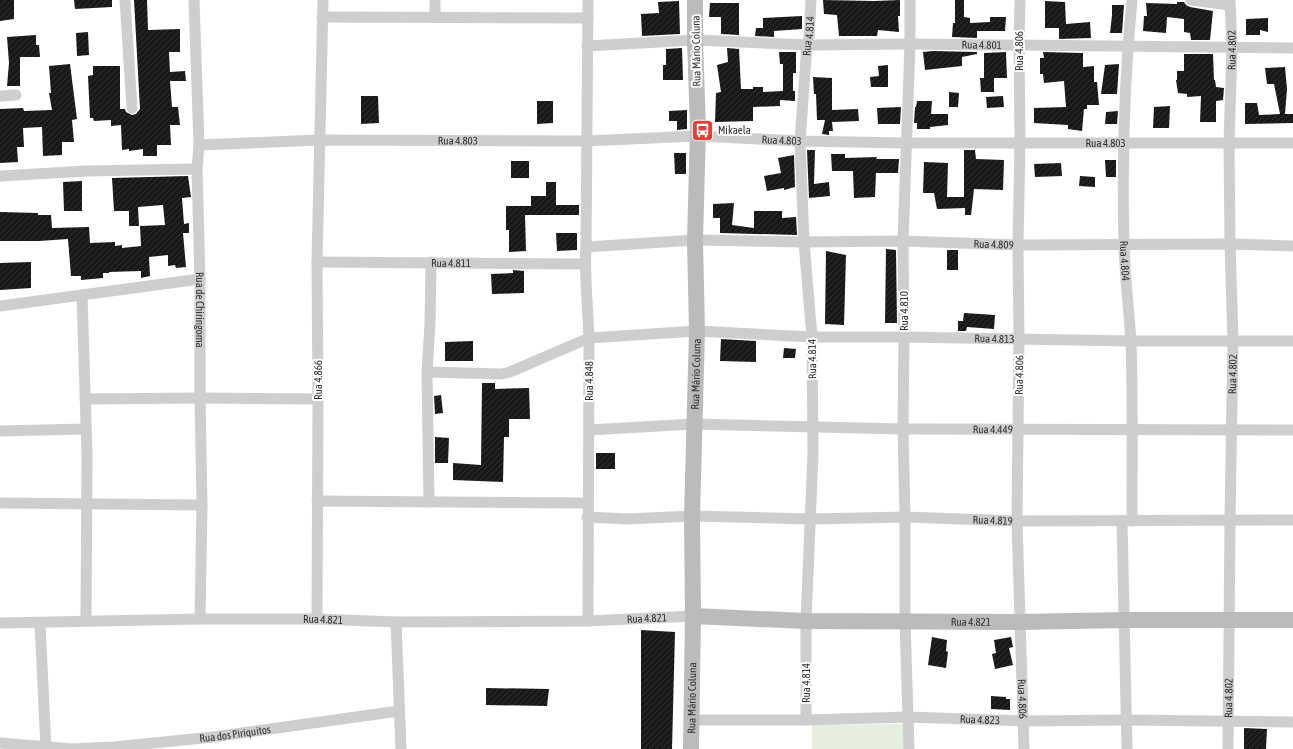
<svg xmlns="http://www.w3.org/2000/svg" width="1293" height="749" viewBox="0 0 1293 749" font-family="'Asap Condensed',sans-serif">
<defs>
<pattern id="building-hatch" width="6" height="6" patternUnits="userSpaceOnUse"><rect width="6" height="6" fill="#181818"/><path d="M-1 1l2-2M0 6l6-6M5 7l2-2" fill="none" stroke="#313131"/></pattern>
</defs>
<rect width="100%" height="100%" fill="#fff"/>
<path fill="#e6eee0" d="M904,724L905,749H812V725Z"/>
<path fill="url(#building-hatch)" d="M0,0H14V19L0,21Z
M74,0H112V7L75,9Z
M134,0H147L148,30L180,29V52H169L170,72L185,71L186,81H170L172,107H178L180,125H170L171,145H157V156H143V149L129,151V149L122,150L121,125L111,126V120L94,121L93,118H90L88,76L93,75V66H120V109H125L126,112L132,115L136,114L140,109Z
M823,0L874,1L900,0V16H898L899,32L878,30L877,36H839L837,15L824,14Z
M955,0H964V17L970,18V23L990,22V17H1006L1005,31H977V38L952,37L953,23H955Z
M679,1L680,34L642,36L641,14L659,13L658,2Z
M1045,1L1065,2L1066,24L1090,22L1091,38L1059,39V28H1045Z
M1177,2H1184L1186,5L1190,7L1213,11L1210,40H1191L1190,33L1184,32V19L1167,17L1166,33L1143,31L1144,16H1147L1146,3L1177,4Z
M710,3H739V35L721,34V17H709Z
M1112,5H1124L1122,33H1110L1112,15Z
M802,16V29L774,31V37L755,36L756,28H763V18Z
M1268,18V32L1260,30V35H1246V19Z
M88,32L89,55L77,56L76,33Z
M36,35V45H39L40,57H20V86H7L9,63L7,37Z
M682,48L683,80H663V65H666V49Z
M727,48L739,49L741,89H753V87H763V92L783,91V64H780L779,52H796V73H793V91H795V101L780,100V106L753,107V121L715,122L716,93L721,92L717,65L728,62Z
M933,51L977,52V54L962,57V66L925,70L923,52Z
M1006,52L1007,78H994V92H981L980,78H984V53Z
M1043,52L1083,53V67L1094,66V82H1097L1099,105H1087V109H1084L1082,131L1068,129V125L1034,123V108L1066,107L1064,81L1044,83L1043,74H1040V58H1044Z
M1184,54H1213L1214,80H1215L1216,87L1224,88L1223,100L1216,101V122H1200L1201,96L1187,97V94L1178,93L1176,80H1177V71H1184Z
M70,64L77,119L72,120L74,142H62V155L43,156L42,127L23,128L24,147H17L18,162L0,163V109L23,108L24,111L52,110L49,93H51L49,66Z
M1119,64L1117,94H1101L1105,65Z
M888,65V87H871L870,77L879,76L878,66Z
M1285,67L1287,89L1285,114H1293V123L1245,124V103H1257L1259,115L1280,114L1274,84H1267L1265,68Z
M813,77L832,78V110L858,109L859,121L832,122L833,131H829V135L822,134L825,120H817L816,94H814Z
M949,92L959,93L958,107H949Z
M361,96H378L379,123L361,124Z
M1003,96L1004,107L987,108L986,97Z
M537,101H553V123L537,124Z
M917,101H932L931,114H948V125L930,127V129H917V123H914L915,107H916Z
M1170,106L1169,128H1153L1154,107Z
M901,107L900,124H878L877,108Z
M687,110V129L677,130V121H669V111Z
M1118,111L1117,124H1105L1106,112Z
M807,150H815L814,184L829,182L830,196L809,198Z
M964,150H975L976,159L1004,160L1003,190L974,189L971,215H965V208L937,209L934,193H923L924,162L948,163L947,197H964Z
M674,153H686V174H675Z
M831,154H845V158L877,157L876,159H899L898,173H876L875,197L854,198L853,171H832Z
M794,155L795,187L784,190V188L767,191L764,176L781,173L778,158Z
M1105,160H1116V177H1106Z
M511,161H529V178H511Z
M1061,163L1062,176L1035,177L1034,164Z
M188,176L191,197L182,198L184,224L189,223V233H183L186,267L176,268L175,265L168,266V255L149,257L150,276L141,278V271L109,272V273H103V278L81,280V276H71L68,239L39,241H0V212L38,213V215H51L52,228L89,227L90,243L115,242V246L122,245V248L141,246L140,226L165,225L163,205L138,207L139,226H129V211H114L112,178Z
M1080,176L1095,177V187L1079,186Z
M82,181V211H64L63,182Z
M546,182H556V205H579V215H525L526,251L509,252V230H506V206H531V196H546Z
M734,203L732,225L754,228V211H782V218L796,217L797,235L720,233V218H713V204Z
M556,233H577V250L557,251Z
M886,249L896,250L897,323H885Z
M947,250H958V270H947Z
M826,251L846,255L844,325L825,324Z
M31,262V288L0,290V263Z
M513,270L524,271V293L492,294L491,274L513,273Z
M964,313L995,315L994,329L967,327L966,331H958V321H963Z
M721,339L756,341V362L720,361Z
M473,341V361H445V342Z
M784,348L796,349L795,358H783Z
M482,383H495V389L529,388L530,419H509V437H504L503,482L453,480V463L481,465Z
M441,395L443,413L435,414L434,396Z
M435,437L449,438L448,463H435Z
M596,453H615V469H596Z
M641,630L675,632L672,749H641Z
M932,637L947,640L946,651L948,652L946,668L928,665Z
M1011,637L1013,647L1009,648L1013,665L995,669L992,654L996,653L994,640Z
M486,688L549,689L547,706L486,705Z
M991,696L1006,697V699H1010V710L991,709Z
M1244,728L1267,729L1266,749H1244Z"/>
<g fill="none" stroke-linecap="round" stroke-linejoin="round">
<g stroke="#cecece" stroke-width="11">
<path d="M125,0L132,108"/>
<path id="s1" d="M194,0L199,145L197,169L200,279V398L202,505L200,619"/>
<path d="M588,0L586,247C584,280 589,314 589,347C588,438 588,529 588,621"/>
<path id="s2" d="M1020,0L1019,45L1020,142L1018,245L1019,339L1017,521L1024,749"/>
<path id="s3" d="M1132,0C1124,81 1122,164 1124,245C1125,278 1129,310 1131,342C1133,402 1132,461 1132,521"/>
<path d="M1191,0L1230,5"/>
<path d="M322,17L588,18"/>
<path d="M435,17V0"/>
<path id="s4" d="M587,46L695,40L807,45L910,44L1293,48"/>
<path d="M0,96L16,95"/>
<path id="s5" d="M199,145L319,140L586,141L697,136L800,141L906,143H1293"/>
<path d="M0,176L87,171L197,169"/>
<path id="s6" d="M586,247L695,240L804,242L903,241L1018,245L1230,244L1293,246"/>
<path id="s7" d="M317,262L585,264"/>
<path d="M82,295L87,455L86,621"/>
<path d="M0,306L200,279"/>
<path id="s8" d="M427,372L501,374L510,372L589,338L697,331L812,337H904L1131,341H1293"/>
<path d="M85,399L200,398L318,399"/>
<path id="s9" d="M589,430L693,424L903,429L1293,430"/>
<path d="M0,431L85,429"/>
<path d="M317,501L587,503"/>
<path d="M429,502L427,372L430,324L431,262"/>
<path d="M0,503L202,505"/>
<path id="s10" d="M587,517L627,519L692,516L811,519L905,517L1017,521L1293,520"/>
<path d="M1122,521L1127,749"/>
<path d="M317,619L318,399L317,262L323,0"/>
<path d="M396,622L401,749"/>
<path id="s11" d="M0,623L200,619H317L396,622L588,621L693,616"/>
<path d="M40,623L46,749"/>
<path id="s12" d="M692,720H806L908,717L1023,721L1127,720L1293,722"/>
<path id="s13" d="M806,720V621L813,454L812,337L804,242L800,141L807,45L809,38L811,0"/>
<path id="s14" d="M0,743L73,749L114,747L213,737L399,711"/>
<path d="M909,749L905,621V517L903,429L904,337L903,241L910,44V0"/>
<path id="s15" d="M1228,749L1230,521L1233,340L1230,244L1229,143L1232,47L1230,0"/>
</g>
<g stroke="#bbb" stroke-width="16">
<path id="s16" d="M693,616L806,621L1020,622L1125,620H1293"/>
<path id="s17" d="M691,749L693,616L692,516L697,331L695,240L698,129L695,40V0"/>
</g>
</g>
<defs>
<symbol id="bus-square" viewBox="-11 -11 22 22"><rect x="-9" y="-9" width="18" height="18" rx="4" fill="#e44038" stroke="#fff"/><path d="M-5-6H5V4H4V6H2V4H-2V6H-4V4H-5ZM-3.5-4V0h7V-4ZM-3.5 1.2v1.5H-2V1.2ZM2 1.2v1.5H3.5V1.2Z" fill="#fff"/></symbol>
</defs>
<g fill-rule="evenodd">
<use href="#bus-square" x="690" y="118" width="25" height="25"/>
</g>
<g text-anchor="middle" stroke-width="4" stroke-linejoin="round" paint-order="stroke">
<g font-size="11" fill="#313131" stroke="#fff">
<text dy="4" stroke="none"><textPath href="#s13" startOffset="685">Rua 4.814</textPath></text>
<text dy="4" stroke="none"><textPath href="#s4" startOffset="395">Rua 4.801</textPath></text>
<text transform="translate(696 51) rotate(-91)" y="4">Rua Mário Coluna</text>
<text transform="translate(1019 51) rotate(-90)" y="4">Rua 4.806</text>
<text dy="4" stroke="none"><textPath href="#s15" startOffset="699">Rua 4.802</textPath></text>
<text dy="4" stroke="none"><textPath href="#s5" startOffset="583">Rua 4.803</textPath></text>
<text dy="4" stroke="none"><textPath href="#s5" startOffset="259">Rua 4.803</textPath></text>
<text dy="4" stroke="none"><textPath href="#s5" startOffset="907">Rua 4.803</textPath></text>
<text dy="4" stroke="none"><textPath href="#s6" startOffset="408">Rua 4.809</textPath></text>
<text dy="4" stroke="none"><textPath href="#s3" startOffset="261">Rua 4.804</textPath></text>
<text dy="4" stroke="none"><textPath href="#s7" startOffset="134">Rua 4.811</textPath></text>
<text dy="4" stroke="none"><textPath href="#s1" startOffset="310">Rua de Chiringoma</textPath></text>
<text transform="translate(904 311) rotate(-90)" y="4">Rua 4.810</text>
<text dy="4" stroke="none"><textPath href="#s8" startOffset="575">Rua 4.813</textPath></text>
<text transform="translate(812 359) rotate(-91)" y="4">Rua 4.814</text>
<text dy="4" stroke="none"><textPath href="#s17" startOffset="375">Rua Mário Coluna</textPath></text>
<text dy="4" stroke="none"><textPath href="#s15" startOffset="375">Rua 4.802</textPath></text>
<text transform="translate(1019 375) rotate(-89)" y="4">Rua 4.806</text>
<text transform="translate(318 380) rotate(-90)" y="4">Rua 4.866</text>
<text transform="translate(589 381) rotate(-90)" y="4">Rua 4.848</text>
<text dy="4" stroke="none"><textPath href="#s9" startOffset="404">Rua 4.449</textPath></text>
<text dy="4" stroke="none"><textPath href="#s10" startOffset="406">Rua 4.819</textPath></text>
<text dy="4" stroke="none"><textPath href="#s11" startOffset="647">Rua 4.821</textPath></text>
<text dy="4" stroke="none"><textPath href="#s11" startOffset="323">Rua 4.821</textPath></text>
<text dy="4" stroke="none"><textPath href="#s16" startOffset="278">Rua 4.821</textPath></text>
<text transform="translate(806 683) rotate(-90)" y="4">Rua 4.814</text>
<text dy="4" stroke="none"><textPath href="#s17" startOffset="51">Rua Mário Coluna</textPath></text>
<text dy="4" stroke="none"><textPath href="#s2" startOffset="699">Rua 4.806</textPath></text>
<text dy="4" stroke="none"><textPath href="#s15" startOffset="51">Rua 4.802</textPath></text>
<text dy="4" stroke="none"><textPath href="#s12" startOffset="288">Rua 4.823</textPath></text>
<text dy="4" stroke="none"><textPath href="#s14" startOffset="236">Rua dos Piriquitos</textPath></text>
</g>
<g font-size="11" fill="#313131" stroke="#fff" text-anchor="start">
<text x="718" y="134">Mikaela</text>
</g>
</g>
</svg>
